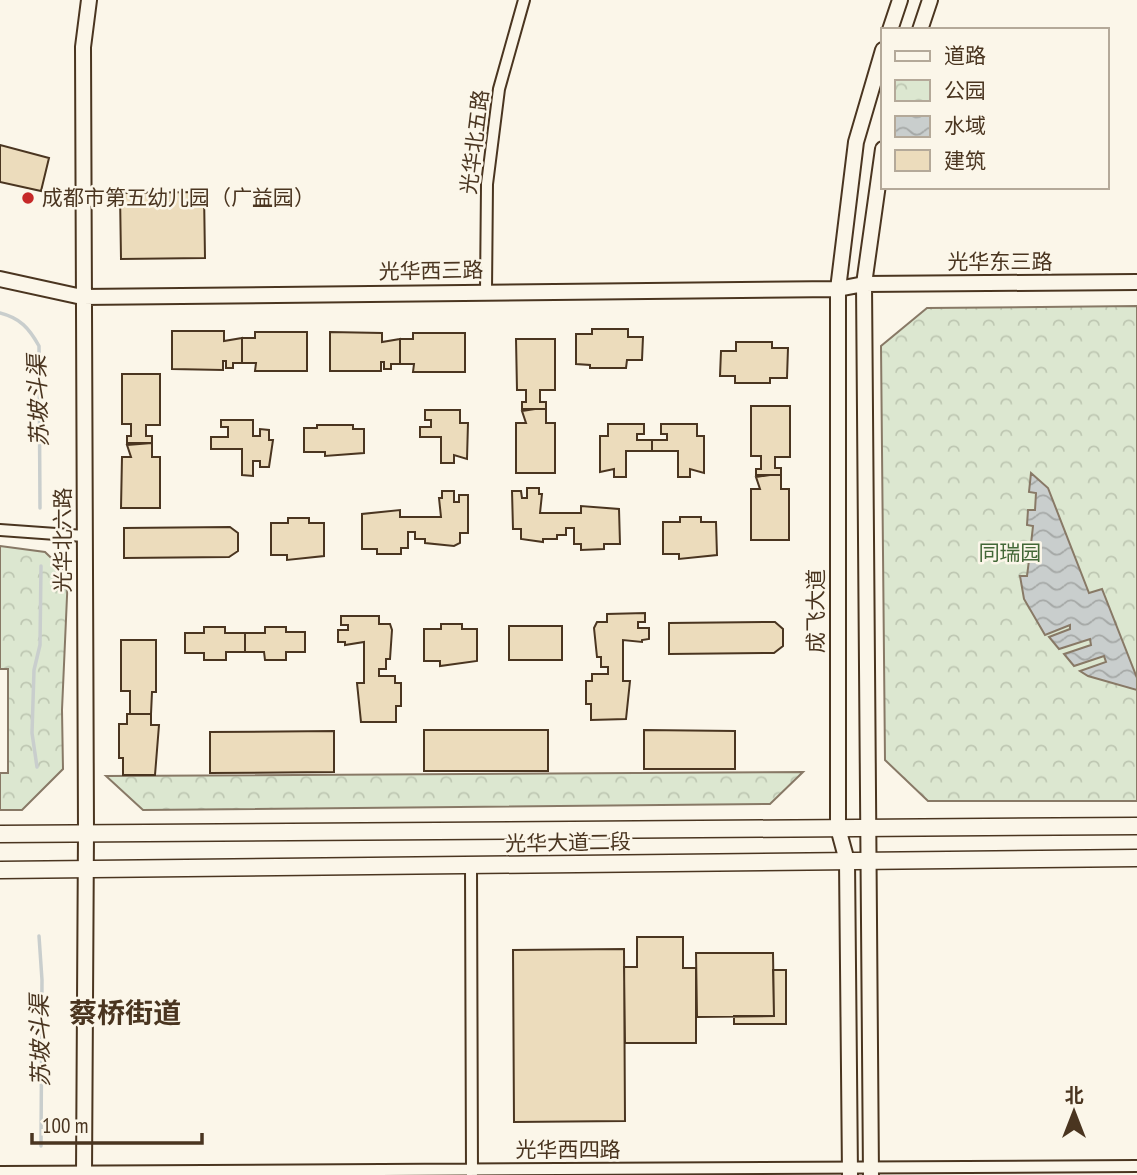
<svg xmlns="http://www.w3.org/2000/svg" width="1137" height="1175" viewBox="0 0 1137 1175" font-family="'PT Sans Narrow','Noto Sans SC',sans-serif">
<defs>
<pattern id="park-crowns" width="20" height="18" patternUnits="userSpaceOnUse" patternTransform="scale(1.75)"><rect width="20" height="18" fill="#dce7d0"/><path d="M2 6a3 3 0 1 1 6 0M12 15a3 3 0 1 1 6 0" fill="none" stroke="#bec7b2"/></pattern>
<pattern id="water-waves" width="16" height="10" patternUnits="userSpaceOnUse" patternTransform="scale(1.75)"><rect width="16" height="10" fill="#c9cecd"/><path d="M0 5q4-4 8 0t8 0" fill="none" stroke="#a5a8a6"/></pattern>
</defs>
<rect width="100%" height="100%" fill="#fbf6e9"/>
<path fill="url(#park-crowns)" stroke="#887966" stroke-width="2" d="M1137,306V801H928L885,760L881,346L927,308Z
M0,546L45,552L68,574L62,710L63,769L22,810H0V773H8V669H0Z
M803,772L770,804L143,810L106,776Z"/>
<path fill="url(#water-waves)" stroke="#887966" stroke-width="2" d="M1031,473L1048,488L1089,593L1102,589L1137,678V690L1088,676L1080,671L1106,662L1104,656L1074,666L1064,654L1091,645L1090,639L1059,649L1049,637L1070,629V625L1045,635L1024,599L1020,576H1027L1029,560H1024L1025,543L1031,544L1033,526L1027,525L1028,510H1035L1036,493L1029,492Z"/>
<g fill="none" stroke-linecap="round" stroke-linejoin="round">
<path stroke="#c9cecd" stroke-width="3.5" d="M0,313C20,318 29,328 39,346L40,508
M37,767L32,733L34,670L40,645L41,566
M39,936L42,980L41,1146"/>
</g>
<path fill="#ecdcbc" stroke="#4a3520" stroke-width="2" d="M0,145L49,158L41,191L0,182Z
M204,192L205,258L121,259L120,193Z
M592,329H628V337H643L642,360H627L626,368H590V365L576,364V334H592Z
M172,331H224V341L242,338V363H233V368H226V361H223V370L172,369Z
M255,332H307V371H255L256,363H242V338H255Z
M330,332L382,333V342L400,339V364H391V369H384V362H381V371H330Z
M413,333H465V372H413L414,364H400V339H413Z
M516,339H555V390H540V402H546V409H522V402H526V390H517Z
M736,342H772V348H788L787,378H770V383H735V376H720L721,351H736Z
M122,374H160V425H146V436H152V443H127V436H131V424H122Z
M751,406H790V457H775V468H781V475H756V469H761V456H751Z
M535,409H546V423H555V473H516V423H526L522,411Z
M425,410H460V423H468L467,459L454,455V463H441V437H420V427H431V420H425Z
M221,420H253V436H260V429L269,430V440H273L269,467H260V461H253V476L242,475V449H211V437H228V427H221Z
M608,424H644V434H637V440H652V451H626V477H614V469L600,472V436H608Z
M661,424H697V436H704V473L690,469V477H678V451H652V440H667V434H661Z
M317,425H353V429H364V453L325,456V452H304V428H317Z
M152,443V457H160V508H121L122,457H131L127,445Z
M770,475H781V489H789V540H751V489H760L756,477Z
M527,488H539V494H542L540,513H581V506L619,509L620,544H604V549L581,550V544H574V528H566V535H557V539H543V542L521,539V529H513L512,491H521L522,498H527Z
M442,491H454V502H459V495H468V533H460V543L454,546L425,543V539H415V532H408V548H401V554H377V549H362V514L400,510V517H441L439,498H442Z
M680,517H701V522H716L717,555L679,559V554H663V522H680Z
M288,518H309V523H324V556L287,560V555H271V523H288Z
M230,527L238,533V551L229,557L124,558V528Z
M645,613V622H638V628H649V639L642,640V642L623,640V681H630L626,719L591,720V704H586V681H592V674H608V667H601V657H597L594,628L597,622H607V614Z
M341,616H379V624H390L392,630L390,659H386V669H379V676H395V683H401V706H396V722H361L357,683H364V642L345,645V642H338V630H348V625H341Z
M775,622L783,629V646L774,653L669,654V623Z
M441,624H462V629H477V661L440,666V661H424V629H441Z
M509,626H562V660H509Z
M204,627H225V633H245V652H226V660H204V653H185V633H204Z
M265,627H286V632H305V652H286V660H265L264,652H245V633H265Z
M121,640H156V692H152L151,714H130V691H121Z
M127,714H151V725H159L155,775H123V758H119V724H127Z
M424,730H548V771H424Z
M644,730L735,731V769H644Z
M334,731V772L210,773V732Z
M637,937H683V968H696V1043H625L624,967H637Z
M624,949L625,1121L514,1122L513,950Z
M696,953H773L774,1016L697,1017Z
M773,970H786V1024H734V1016H774Z"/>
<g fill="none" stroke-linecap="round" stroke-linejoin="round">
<defs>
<path id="street" d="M486,291L487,184L499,89L524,0
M0,530L84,536
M471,866L472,1174
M0,1172L1137,1166"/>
<path id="secondary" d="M890,30L900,0
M920,30L930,0
M0,279L82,297L838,289L864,284L1137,282
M84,1175L86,832L83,47L89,0
M850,1175L847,861L838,828V289L856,142L883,50
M871,1175L864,284L883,149"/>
<path id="primary" d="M0,834L1137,826
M0,870L1137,858"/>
</defs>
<use href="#street" stroke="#4a3520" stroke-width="14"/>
<use href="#secondary" stroke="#4a3520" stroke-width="18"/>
<use href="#primary" stroke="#4a3520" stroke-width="19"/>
<use href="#street" stroke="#fbf6e9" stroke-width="10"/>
<use href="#secondary" stroke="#fbf6e9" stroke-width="14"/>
<use href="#primary" stroke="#fbf6e9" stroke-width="16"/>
</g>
<circle fill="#c62828" stroke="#fbf6e9" stroke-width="2.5" cx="28" cy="198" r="7"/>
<g text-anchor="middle" stroke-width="5" stroke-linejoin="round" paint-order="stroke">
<g font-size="21" fill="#4a3520" stroke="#fbf6e9">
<text transform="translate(475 142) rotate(-83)" y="7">光华北五路</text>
<text x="1000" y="269">光华东三路</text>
<text transform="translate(431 271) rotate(-1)" y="7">光华西三路</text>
<text transform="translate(63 540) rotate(-90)" y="7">光华北六路</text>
<text transform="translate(816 611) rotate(-90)" y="7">成飞大道</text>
<text transform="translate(568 843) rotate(-1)" y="7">光华大道二段</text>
<text x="568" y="1157">光华西四路</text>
</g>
<g font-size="21" fill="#4a3520" stroke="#fbf6e9" text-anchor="start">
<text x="42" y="205">成都市第五幼儿园（广益园）</text>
</g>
<g font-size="21" fill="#436837" stroke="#fbf6e9">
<text x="1010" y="560">同瑞园</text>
</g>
<g font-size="23" font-style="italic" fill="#4a3520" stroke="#fbf6e9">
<text transform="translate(38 401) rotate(-92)" y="8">苏坡斗渠</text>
<text transform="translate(40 1041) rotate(-91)" y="8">苏坡斗渠</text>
</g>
<g font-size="28" font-weight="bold" fill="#4a3520" stroke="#fbf6e9">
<text x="125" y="1023">蔡桥街道</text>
</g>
</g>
<rect x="881" y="28" width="228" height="161" fill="#fbf6e9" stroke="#b4a999" stroke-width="2"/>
<rect x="895" y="51" width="35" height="10" fill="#fbf6e9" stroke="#b4a999" stroke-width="2"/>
<text x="944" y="63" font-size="21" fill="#4a3520">道路</text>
<rect x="895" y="80" width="35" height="21" fill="url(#park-crowns)" stroke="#b4a999" stroke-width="2"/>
<text x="944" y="98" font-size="21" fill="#4a3520">公园</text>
<rect x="895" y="116" width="35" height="21" fill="url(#water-waves)" stroke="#b4a999" stroke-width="2"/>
<text x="944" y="133" font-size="21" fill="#4a3520">水域</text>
<rect x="895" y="150" width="35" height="21" fill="#ecdcbc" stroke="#b4a999" stroke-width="2"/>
<text x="944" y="168" font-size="21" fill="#4a3520">建筑</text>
<g transform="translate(1074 1112)" stroke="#fbf6e9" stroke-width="5" paint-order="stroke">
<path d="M0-5L12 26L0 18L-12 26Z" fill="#4a3520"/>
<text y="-10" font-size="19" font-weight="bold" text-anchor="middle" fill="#4a3520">北</text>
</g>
<path d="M32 1133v10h170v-10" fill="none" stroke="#4a3520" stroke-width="3.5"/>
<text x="42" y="1133" font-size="21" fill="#4a3520" stroke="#fbf6e9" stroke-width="5" paint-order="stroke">100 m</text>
</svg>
